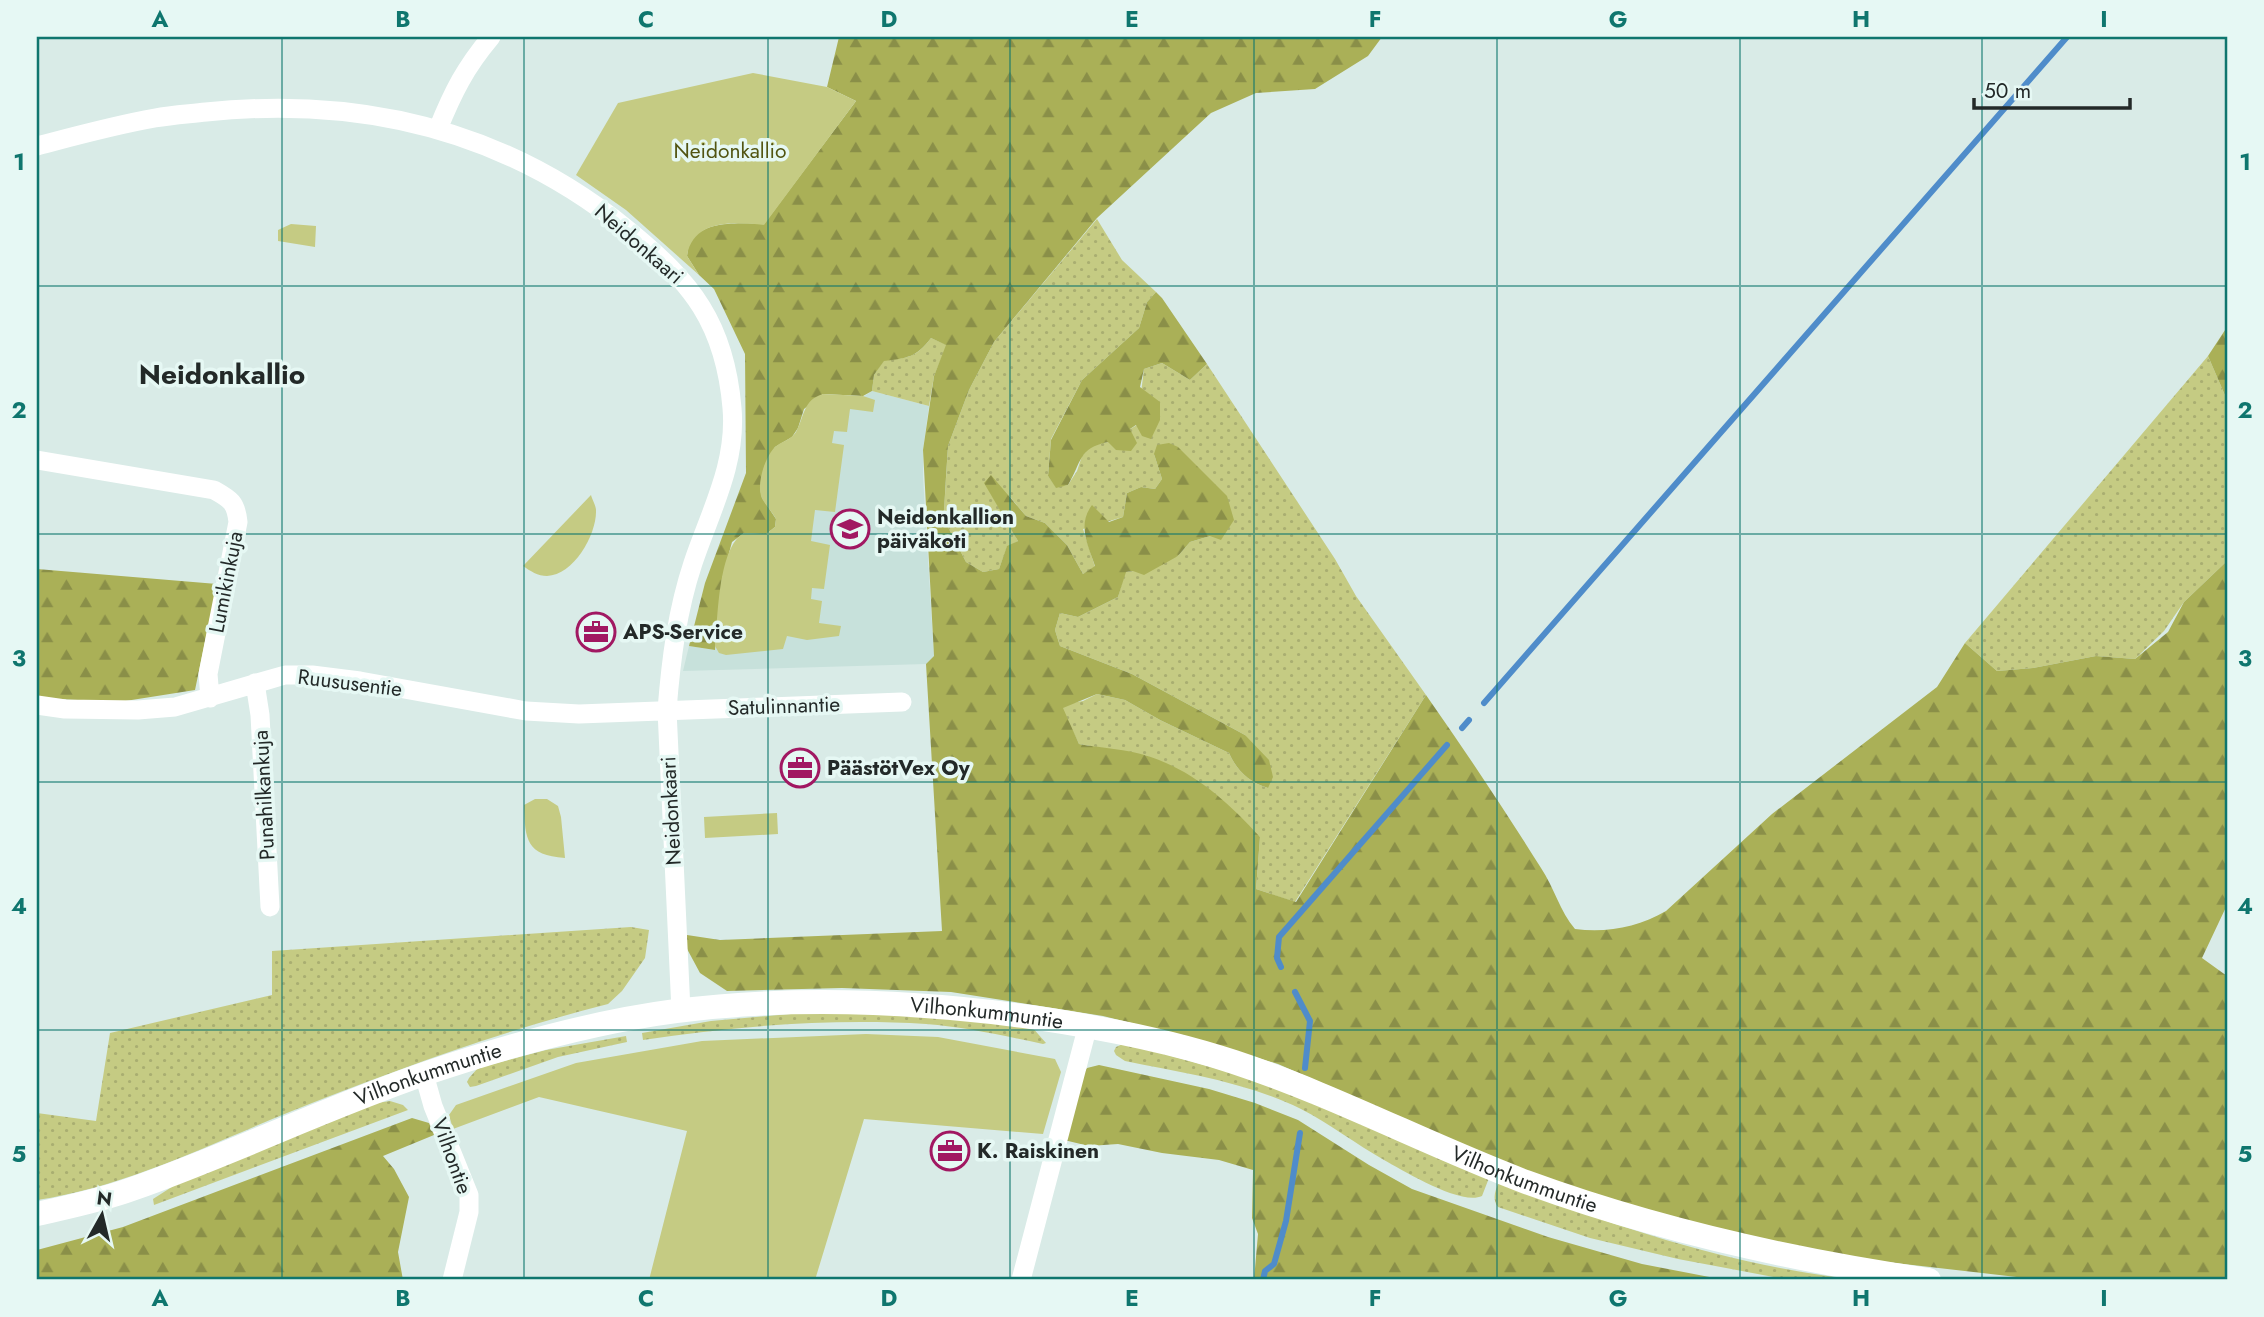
<svg xmlns="http://www.w3.org/2000/svg" width="2264" height="1317" viewBox="0 0 2264 1317" font-family="Jost,sans-serif">
<defs>
<pattern id="grass-dots" width="8" height="8" patternUnits="userSpaceOnUse" patternTransform="scale(1.75)"><rect width="8" height="8" fill="#c5cb83"/><path d="M2 2h.1M6 6h.1" fill="none" stroke="#a9ae71" stroke-width="1.8" stroke-linecap="round"/></pattern>
<pattern id="forest-firs" width="22" height="20" patternUnits="userSpaceOnUse" patternTransform="scale(1.75)"><rect width="22" height="20" fill="#aab057"/><path d="M5 1l3.5 6h-7zM16 11l3.5 6h-7z" fill="#8a8f48"/></pattern>
</defs>
<rect width="100%" height="100%" fill="#d9ebe7"/>
<path fill="#c7e1db" d="M872,391L929,406L923,450V477L934,656L926,664L683,671L689,646L715,650L765,465Z"/>
<path fill="url(#grass-dots)" d="M1097,219L1122,260L1156,292L1147,302L1139,328L1082,380L1051,439L1048,476L1056,487L1068,485L1077,471L1082,456L1092,445L1108,442L1137,425L1144,369L1162,363L1190,380L1207,364L1335,559L1356,596L1426,695L1295,902L1256,889L1260,837L1148,756L1079,744L1060,705L1083,701L1097,694L1125,700L1160,720L1229,753C1237,771 1249,782 1268,788L1245,735L1132,674L1060,646L1055,630L1060,613L1078,617L1118,597L1125,572L1133,571L1178,556L1190,542L1210,536L1154,454L1162,479L1155,489L1141,487L1127,493L1123,517L1083,529L1095,567L1083,574L1067,545L1045,523L1026,516L1010,497L985,483L1018,541L1007,547L999,569L983,572L966,562L949,529L944,511L948,446L969,390L994,342Z
M931,338L947,345L934,376L929,406L872,391L874,375L884,360C908,358 916,358 931,338Z
M2208,356L2227,400V561L2184,602L2164,631L2135,659L2096,656L2033,668L1997,671L1965,643Z
M631,927L649,930L645,958L622,991L608,1004C498,1032 392,1071 287,1113C206,1146 124,1187 37,1200V1113L96,1121L110,1033L272,995V951Z
M813,1012L929,1014L1031,1026L1046,1043L1043,1044C1005,1036 966,1027 926,1024C832,1018 736,1026 643,1040L642,1033L711,1021Z
M626,1036L627,1042L558,1057L476,1086L470,1087L467,1082L469,1078L478,1068L546,1050Z
M1125,1043L1240,1075L1345,1115L1489,1178L1482,1196C1461,1206 1404,1171 1384,1160C1356,1144 1330,1124 1301,1109C1246,1082 1184,1073 1125,1061L1116,1055L1114,1051L1116,1047Z
M390,1101L403,1105L408,1110L154,1205L153,1199L178,1183L377,1103Z
M1499,1182C1590,1217 1685,1250 1780,1268C1805,1273 1830,1276 1854,1280H1790L1678,1259L1590,1238L1498,1207C1492,1199 1495,1191 1499,1182Z"/>
<path fill="url(#forest-firs)" d="M839,37H1382L1368,56L1315,89L1256,93L1211,113L1097,218L994,342L969,390L948,446L946,477L944,511L949,529L966,562L983,572L999,569L1007,546L1018,541L984,483L991,475L1026,516L1045,523L1067,545L1083,574L1095,566C1088,545 1077,525 1092,505L1109,522L1123,517L1127,493L1141,487L1155,489L1162,479L1154,454L1157,445L1169,443L1178,447L1227,496L1234,520L1221,540L1210,536L1190,542L1178,556L1144,575L1133,571L1126,572L1118,597L1078,617L1060,613L1055,630L1060,646L1132,674L1245,735L1269,760L1273,777L1268,788C1249,782 1237,771 1229,753L1160,720L1125,700L1097,694L1063,708L1079,744C1101,748 1127,749 1148,756C1194,771 1228,802 1260,837L1256,889L1296,902L1426,695C1466,752 1504,809 1541,868C1554,887 1560,912 1575,929C1608,933 1638,927 1666,911L1772,814L1937,687L1965,643L1997,671L2033,668L2096,656L2135,659L2168,632L2184,602L2227,561V905L2202,958L2227,976V1280H2043L1869,1260L1724,1232L1581,1191L1496,1159L1278,1064L1192,1038L1103,1016L951,992L842,988L727,991L700,973L686,947L687,935L720,940L942,931L926,664L934,656L923,450L934,376L946,345L931,338C916,358 907,358 884,361L874,375L872,391L863,396L823,394L804,409L798,428L792,437L775,447L765,465L760,488L762,498L776,519L775,527L766,534L744,533L732,542L722,579L715,650L689,646L705,583L746,473L745,354L714,289L699,275L687,256C688,251 688,244 691,240C706,220 742,223 764,224L856,101L827,87Z
M1156,292L1162,298L1207,364L1190,380L1162,363L1144,369L1140,387L1160,402V420L1151,439L1142,436L1136,425L1130,429L1137,443L1131,451L1116,450L1108,442C1078,448 1082,462 1068,485L1056,488L1048,476L1051,440L1082,380L1139,328L1147,302Z
M2227,327V400L2208,356Z
M37,569L217,584L195,690L119,702L37,698Z
M1099,1065L1209,1089L1255,1103L1298,1120L1369,1165L1412,1189L1548,1237L1642,1264L1725,1280H1254L1258,1234L1252,1218L1253,1170L1219,1160L1162,1153L1118,1144L1089,1146L1064,1140L1080,1078L1087,1068Z
M412,1118L429,1123L434,1135L383,1156L394,1169L409,1197L398,1252L403,1280H37V1250L123,1227Z"/>
<path fill="#c5cb83" d="M753,73L827,87L856,101L764,225C734,222 693,219 687,256L699,275L626,210L576,175L618,103Z
M291,224L316,226L315,247L278,241V230Z
M823,394L863,396L875,400L873,412L850,409L847,432L834,431L832,443L844,445L835,512L815,510L811,541L830,545L824,589L812,588L811,599L822,601L819,623L841,626L839,636L807,640L787,636L783,649L726,655L719,653L715,646C718,618 718,547 744,533L766,534L775,527L776,519C772,511 764,504 761,496C757,482 765,458 774,448C781,441 790,441 796,432C805,415 803,400 823,394Z
M591,495C592,499 596,506 596,510C597,534 574,575 547,576C538,576 530,571 523,566Z
M535,799H547L558,806L561,817L565,858C526,855 525,840 524,805Z
M777,813L778,834L705,838L704,817Z
M866,1034L938,1037L1055,1059L1061,1072L1043,1134L864,1119L815,1280H649L687,1131L539,1097L453,1129L449,1115L456,1105L576,1063L702,1041Z"/>
<g fill="none" stroke-linecap="round" stroke-linejoin="round">
<path stroke="#4f8cca" stroke-width="6" d="M1484,703L2067,37
M1462,728L1469,720
M1281,967L1277,958L1279,937L1447,745
M1295,992L1310,1021L1305,1068
M1263,1280L1265,1271L1274,1264L1286,1221L1300,1133"/>
<path stroke="#fff" stroke-width="19" d="M438,129C453,92 465,68 491,37
M37,146C75,136 115,125 155,118C172,115 189,114 206,112C362,96 505,130 628,230C692,282 725,324 732,408C737,464 710,512 693,563C677,611 671,660 667,710L681,1011
M37,460L214,490C230,499 236,502 238,522L208,674L210,698
M255,683L260,715L270,907
M37,705L65,709L138,710L175,707L285,675H312L360,681L526,711L579,714L902,702
M424,1074L433,1106L469,1195V1212L452,1280
M1021,1280L1088,1025"/>
<path stroke="#fff" stroke-width="24" id="s1" d="M37,1214C68,1207 102,1200 132,1189C232,1154 327,1107 427,1073C507,1046 592,1022 676,1011C794,996 913,1001 1031,1017C1099,1027 1168,1040 1234,1062C1334,1095 1428,1145 1526,1182C1657,1230 1792,1260 1929,1280"/>
</g>
<path fill="none" stroke="#0f766e" stroke-width="2" stroke-opacity="0.55" d="M282,37V1280M524,37V1280M768,37V1280M1010,37V1280M1254,37V1280M1497,37V1280M1740,37V1280M1982,37V1280M37,286H2227M37,534H2227M37,782H2227M37,1030H2227"/>
<defs>
<symbol id="school-ring" viewBox="-11 -11 22 22"><circle r="9.5" fill="#e6f8f4" stroke="#a11862" stroke-width="1.5"/><path d="M0-5L7-2L0 1L-7-2ZM-4 1L0 2.5L4 1V4Q0 6-4 4Z" fill="#a11862"/></symbol>
<symbol id="office-ring" viewBox="-11 -11 22 22"><circle r="9.5" fill="#e6f8f4" stroke="#a11862" stroke-width="1.5"/><path d="M-6-3h4V-5.5h4V-3h4V5H-6ZM-1-4.5V-3h2v-1.5ZM-6 0V1H6V0Z" fill="#a11862"/></symbol>
</defs>
<g fill-rule="evenodd">
<use href="#school-ring" x="828" y="507" width="44" height="44"/>
<use href="#office-ring" x="574" y="610" width="44" height="44"/>
<use href="#office-ring" x="778" y="746" width="44" height="44"/>
<use href="#office-ring" x="928" y="1129" width="44" height="44"/>
</g>
<g text-anchor="middle" stroke-width="7" stroke-linejoin="round" paint-order="stroke">
<g font-size="21" fill="#525512" stroke="#e6f8f4">
<text x="730" y="158">Neidonkallio</text>
</g>
<g font-size="21" fill="#232928" stroke="#e6f8f4">
<text transform="translate(639 244) rotate(41)" y="7">Neidonkaari</text>
<text transform="translate(226 582) rotate(-79)" y="7">Lumikinkuja</text>
<text transform="translate(350 683) rotate(7)" y="7">Ruususentie</text>
<text transform="translate(784 706) rotate(-2)" y="7">Satulinnantie</text>
<text transform="translate(264 795) rotate(-93)" y="7">Punahilkankuja</text>
<text transform="translate(671 811) rotate(-93)" y="7">Neidonkaari</text>
<text dy="7" stroke="none"><textPath href="#s1" startOffset="984">Vilhonkummuntie</textPath></text>
<text dy="7" stroke="none"><textPath href="#s1" startOffset="416">Vilhonkummuntie</textPath></text>
<text transform="translate(452 1156) rotate(70)" y="7">Vilhontie</text>
<text dy="7" stroke="none"><textPath href="#s1" startOffset="1550">Vilhonkummuntie</textPath></text>
</g>
<g font-size="21" font-weight="bold" fill="#232928" stroke="#e6f8f4" text-anchor="start">
<text x="877" y="524">Neidonkallion<tspan x="877" dy="24">päiväkoti</tspan></text>
<text x="623" y="639">APS-Service</text>
<text x="827" y="775">PäästötVex Oy</text>
<text x="977" y="1158">K. Raiskinen</text>
</g>
<g font-size="28" font-weight="bold" fill="#232928" stroke="#e6f8f4">
<text x="222" y="384">Neidonkallio</text>
</g>
</g>
<rect width="2264" height="1317" fill="none" stroke="#e6f8f4" stroke-width="77"/>
<g transform="translate(102 1215) rotate(8)" stroke="#e6f8f4" stroke-width="5" paint-order="stroke">
<path d="M0-5L12 26L0 18L-12 26Z" fill="#232928"/>
<text y="-10" font-size="19" font-weight="bold" text-anchor="middle" fill="#232928">N</text>
</g>
<path d="M1974 98v10h156v-10" fill="none" stroke="#232928" stroke-width="3.5"/>
<text x="1984" y="98" font-size="21" fill="#232928" stroke="#e6f8f4" stroke-width="5" paint-order="stroke">50 m</text>
<rect x="38" y="38" width="2188" height="1240" fill="none" stroke="#0f766e" stroke-width="2.5"/>
<g font-size="23" text-anchor="middle" font-weight="bold" fill="#0f766e">
<text x="160" y="27">A</text>
<text x="403" y="27">B</text>
<text x="646" y="27">C</text>
<text x="889" y="27">D</text>
<text x="1132" y="27">E</text>
<text x="1375" y="27">F</text>
<text x="1618" y="27">G</text>
<text x="1861" y="27">H</text>
<text x="2104" y="27">I</text>
<text x="19" y="170">1</text>
<text x="2245" y="170">1</text>
<text x="19" y="418">2</text>
<text x="2245" y="418">2</text>
<text x="19" y="666">3</text>
<text x="2245" y="666">3</text>
<text x="19" y="914">4</text>
<text x="2245" y="914">4</text>
<text x="19" y="1162">5</text>
<text x="2245" y="1162">5</text>
<text x="160" y="1306">A</text>
<text x="403" y="1306">B</text>
<text x="646" y="1306">C</text>
<text x="889" y="1306">D</text>
<text x="1132" y="1306">E</text>
<text x="1375" y="1306">F</text>
<text x="1618" y="1306">G</text>
<text x="1861" y="1306">H</text>
<text x="2104" y="1306">I</text>
</g>
</svg>
